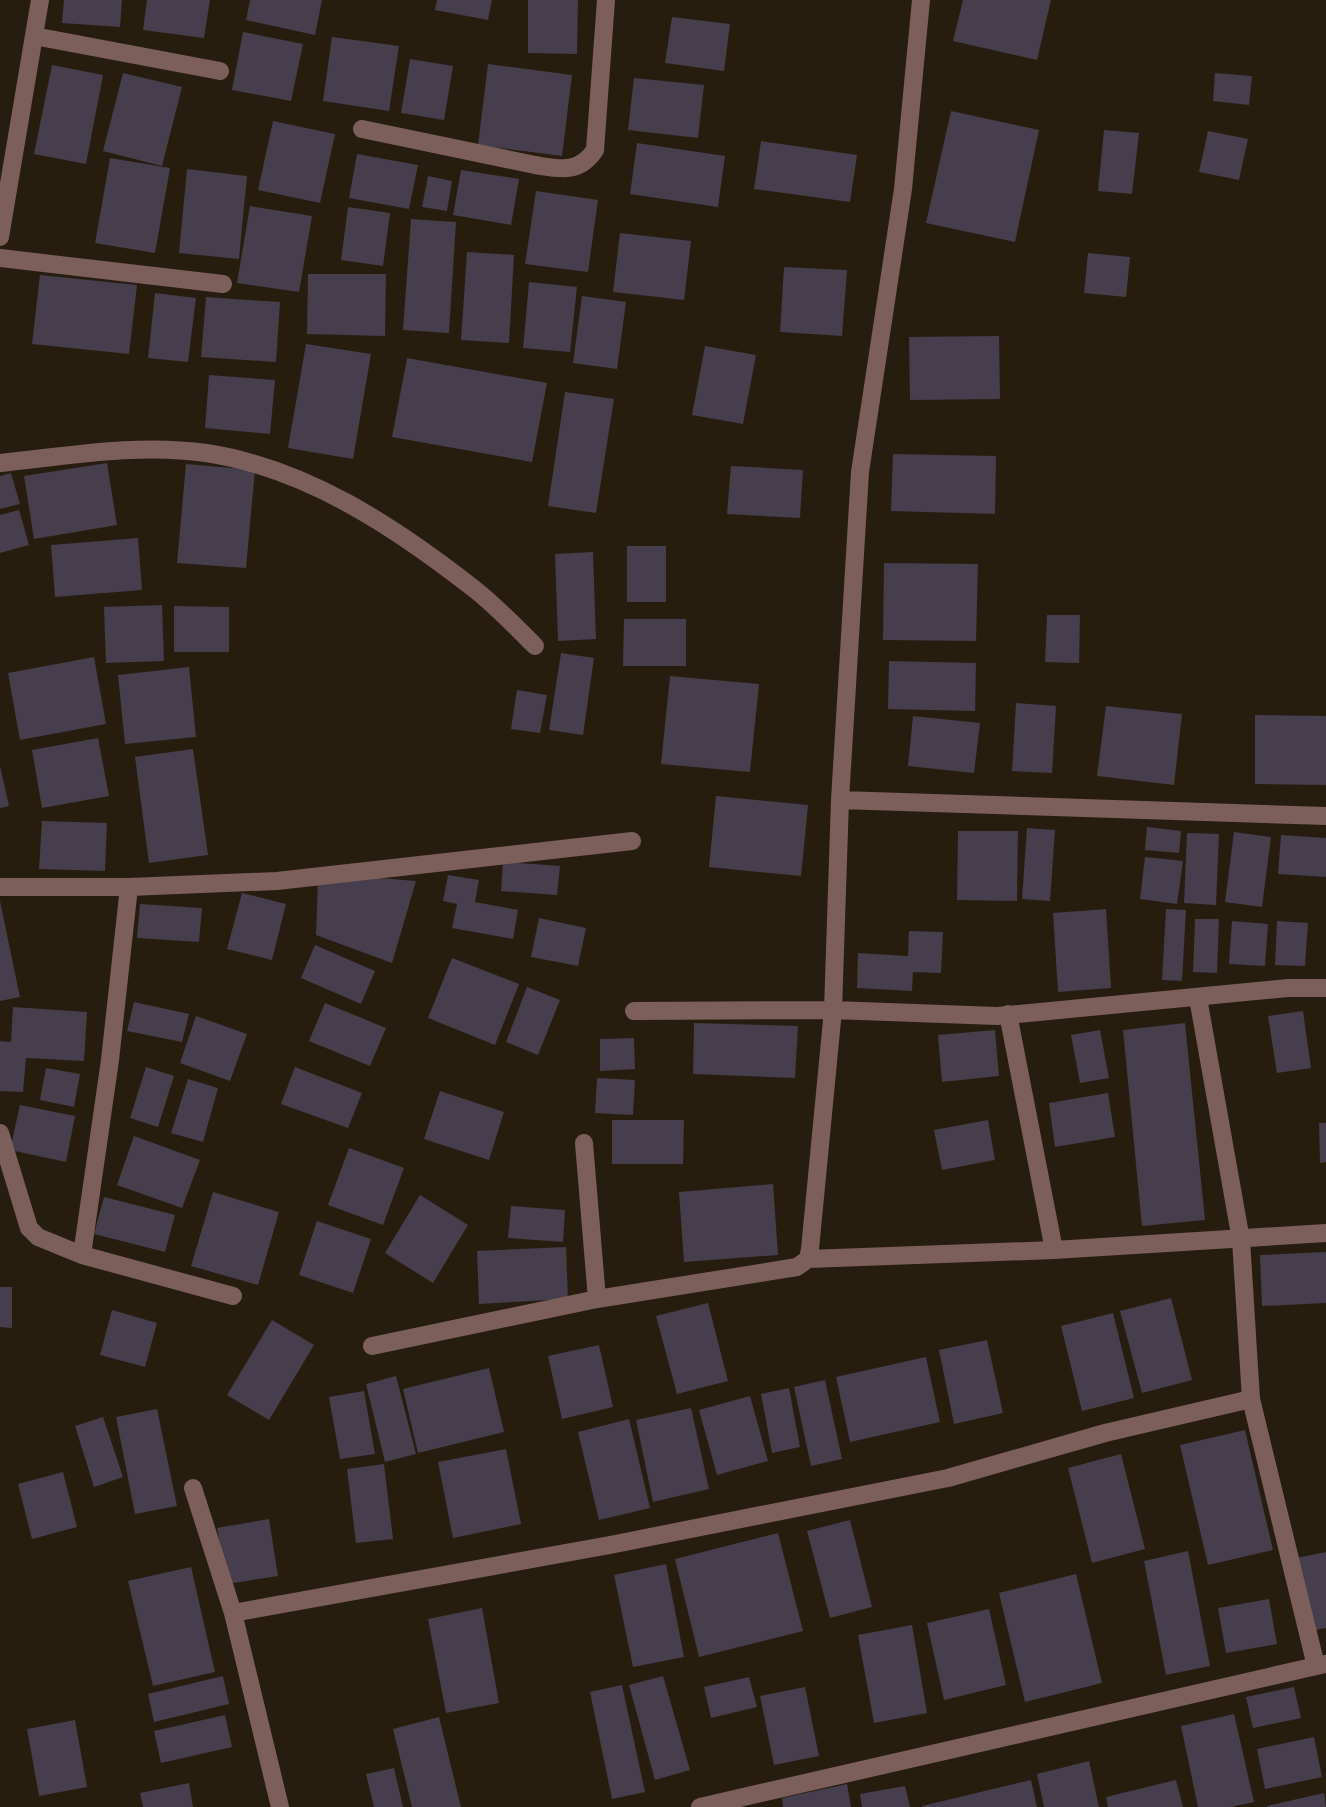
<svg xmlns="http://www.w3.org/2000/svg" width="1326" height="1807" viewBox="0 0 1326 1807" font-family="'Public Sans',sans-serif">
<rect width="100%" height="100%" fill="#271d0f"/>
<path fill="#463d4d" d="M64,0H122L120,27L62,23Z
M147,0H210L204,38L143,30Z
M250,0H322L315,35L246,20Z
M437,0H492L488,20L435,10Z
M528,0H578L577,54L528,53Z
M963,0H1051L1037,60L953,41Z
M672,17L730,24L724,71L665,63Z
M243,32L303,44L291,101L232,90Z
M332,37L399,46L389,111L323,101Z
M410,59L453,66L444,120L401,113Z
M488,64L572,75L562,156L478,145Z
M52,65L103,75L86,164L34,154Z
M123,73L182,87L162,166L103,151Z
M1215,73L1252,76L1249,105L1213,101Z
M634,78L704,85L698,138L628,130Z
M951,111L1039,130L1015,242L926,223Z
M273,121L335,134L320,203L258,190Z
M1104,130L1139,133L1132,194L1098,191Z
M1208,131L1248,139L1239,180L1199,172Z
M761,141L857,155L850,202L754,189Z
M637,143L725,156L718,207L630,194Z
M357,154L418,165L409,209L349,198Z
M110,158L170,168L155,253L95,243Z
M187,169L247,176L239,259L179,253Z
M461,170L519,179L511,225L453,215Z
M428,176L452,181L447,211L422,207Z
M536,191L598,200L588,272L525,264Z
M250,206L312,216L299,292L237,283Z
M348,207L390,213L383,266L341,260Z
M411,219L456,222L449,333L403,330Z
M620,233L691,241L684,300L613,292Z
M467,252L514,255L509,343L461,340Z
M1088,253L1130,257L1126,297L1084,293Z
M784,267L847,270L842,336L780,332Z
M308,274H386L385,336L307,334Z
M40,275L137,285L129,354L32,344Z
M529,282L577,287L570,352L523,348Z
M155,293L196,298L188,362L148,358Z
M582,296L626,302L617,369L573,363Z
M206,297L280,302L276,362L201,357Z
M999,336L1000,399L910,400L909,337Z
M306,344L371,354L353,459L288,448Z
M705,346L756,355L743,424L692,415Z
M407,358L547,383L532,462L392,437Z
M209,375L275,380L270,434L205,428Z
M565,392L614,399L596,513L548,506Z
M893,454L996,456L995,514L891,511Z
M107,463L117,525L34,539L24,476Z
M186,464L255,470L246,568L177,563Z
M731,466L803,470L800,518L727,514Z
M11,473L20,504L0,509V476Z
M19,510L29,545L0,553V515Z
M138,538L142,590L55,597L51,545Z
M627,546H666V602H627Z
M593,552L596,639L558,641L555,554Z
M884,563L978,564L976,641L883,640Z
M162,605L164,661L106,663L104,607Z
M174,606L229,607V652H174Z
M1047,615H1080L1079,663L1045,662Z
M624,619H686V666H623Z
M561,653L594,658L583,735L549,730Z
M94,657L106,724L20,740L8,673Z
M889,661L976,663L975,711L888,709Z
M189,667L196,737L125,744L118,675Z
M670,676L759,684L750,772L661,764Z
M517,690L547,695L540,733L511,729Z
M1016,703L1056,706L1052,773L1012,771Z
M1106,706L1182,714L1174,785L1097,776Z
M1255,715L1326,716V785L1255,784Z
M913,716L980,723L974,773L908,766Z
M98,738L109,796L42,808L32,750Z
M193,749L208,855L149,863L135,757Z
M0,766L9,806L0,808Z
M716,796L808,805L801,876L709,867Z
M42,821L107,823L105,871L39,869Z
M1147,827L1181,831L1179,853L1145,850Z
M1027,828L1055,830L1050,901L1022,899Z
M958,831H1018L1017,901L957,900Z
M1234,832L1271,837L1262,907L1225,902Z
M1187,833L1219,834L1216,905L1184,903Z
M1281,835L1326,838V877L1278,874Z
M1145,857L1183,861L1177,904L1140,899Z
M503,862L560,866L557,895L501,891Z
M448,875L479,880L475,902L518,910L513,939L452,928L457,904L443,901Z
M318,878H379L416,881L392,963L316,935Z
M242,893L286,904L272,960L227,949Z
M0,901L20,997L0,1001Z
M140,904L202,908L199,942L137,938Z
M1106,909L1111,988L1058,992L1053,913Z
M1166,909L1186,910L1182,981L1162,980Z
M539,918L586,928L578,966L531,957Z
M1195,919H1219L1217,973L1193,972Z
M1232,921L1268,924L1265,966L1229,964Z
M1277,921L1308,923L1305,966L1275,965Z
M909,931L943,932L941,973L913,972L912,991L857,988L858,953L908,956Z
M315,945L375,971L361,1004L301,978Z
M452,958L519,984L495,1045L428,1018Z
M527,987L560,1000L538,1055L506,1042Z
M134,1002L189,1014L182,1042L127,1031Z
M325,1003L386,1028L370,1066L309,1041Z
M13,1007L87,1012L84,1061L26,1058L23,1092L0,1091V1041L11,1042Z
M1303,1011L1311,1068L1277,1073L1268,1016Z
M196,1016L247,1034L230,1081L180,1063Z
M694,1023L798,1026L795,1078L693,1074Z
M1185,1023L1205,1220L1142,1226L1123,1030Z
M995,1030L999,1076L942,1082L938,1035Z
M1100,1030L1109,1078L1080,1083L1071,1035Z
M634,1038L635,1069L600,1071V1039Z
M146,1067L174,1076L158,1127L130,1118Z
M295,1067L362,1093L348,1128L281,1104Z
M46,1068L80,1074L74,1107L40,1100Z
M597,1078L635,1080L633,1115L595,1113Z
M188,1079L218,1088L203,1142L171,1133Z
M440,1091L504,1112L489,1160L424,1139Z
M1108,1093L1115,1137L1055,1147L1049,1103Z
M20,1105L75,1116L66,1162L10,1150Z
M612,1120H684L683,1164H612Z
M988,1120L995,1160L942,1170L934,1130Z
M1319,1123H1326V1162L1320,1163Z
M134,1136L200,1160L182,1208L117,1185Z
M349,1148L404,1168L383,1225L328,1205Z
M773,1184L778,1255L684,1262L679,1192Z
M213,1192L279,1212L258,1285L191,1266Z
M420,1195L468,1225L433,1283L385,1253Z
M104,1197L175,1215L165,1252L94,1234Z
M511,1206L565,1210L563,1242L508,1238Z
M317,1221L371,1239L353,1293L299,1275Z
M566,1247L568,1299L479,1304L477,1251Z
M1326,1252V1303L1262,1306L1260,1255Z
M0,1287H12V1328L0,1327Z
M1171,1298L1192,1380L1142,1393L1120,1311Z
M708,1303L728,1381L677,1394L656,1316Z
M112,1310L157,1323L145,1367L100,1355Z
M1113,1313L1134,1398L1082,1411L1061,1326Z
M272,1320L314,1345L269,1420L227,1395Z
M987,1340L1003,1413L954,1424L939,1350Z
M599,1345L613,1407L562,1419L548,1356Z
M926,1357L940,1422L850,1442L836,1377Z
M489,1368L504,1432L418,1453L403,1389Z
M396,1376L416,1454L385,1462L366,1384Z
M825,1380L842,1459L811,1466L794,1387Z
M789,1388L800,1447L772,1453L761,1394Z
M364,1391L375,1454L340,1459L329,1397Z
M750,1396L768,1461L717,1475L699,1410Z
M691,1408L709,1489L653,1502L636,1420Z
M157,1409L177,1506L135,1514L116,1417Z
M103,1417L123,1477L94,1487L75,1426Z
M629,1419L650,1508L599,1520L578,1432Z
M1245,1430L1273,1550L1208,1565L1180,1445Z
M506,1449L521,1524L453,1538L438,1462Z
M1121,1454L1145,1549L1092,1563L1068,1468Z
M384,1464L393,1539L356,1543L347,1469Z
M63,1472L77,1527L32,1539L18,1484Z
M269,1519L278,1576L227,1584L217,1528Z
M850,1520L872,1607L830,1618L807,1531Z
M778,1533L803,1631L699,1657L675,1559Z
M1188,1551L1210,1666L1166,1675L1144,1561Z
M1326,1552V1628L1311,1631L1296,1558Z
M666,1564L684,1657L633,1667L614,1575Z
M191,1567L215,1672L153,1686L128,1581Z
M1076,1574L1102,1683L1025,1702L999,1593Z
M1269,1599L1277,1644L1226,1653L1218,1608Z
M482,1608L499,1703L446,1713L428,1619Z
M989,1609L1006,1685L944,1700L927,1623Z
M912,1625L927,1713L874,1723L858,1635Z
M223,1676L229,1704L154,1722L148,1694Z
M663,1676L690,1770L655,1780L629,1685Z
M749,1677L757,1707L711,1718L704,1687Z
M622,1685L645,1792L612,1799L590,1692Z
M805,1687L819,1756L774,1765L760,1696Z
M1294,1687L1301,1718L1253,1728L1246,1697Z
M1234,1714L1254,1802L1231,1807H1198L1181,1726Z
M225,1715L232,1747L161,1763L154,1731Z
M439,1717L461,1807H412L393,1729Z
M75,1720L87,1787L39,1796L27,1729Z
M1314,1737L1322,1777L1265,1789L1257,1749Z
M1089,1761L1099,1807H1044L1037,1774Z
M394,1768L403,1807H374L366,1774Z
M1031,1780L1037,1807H922V1806Z
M1176,1780L1183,1807H1108L1106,1797Z
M189,1783L193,1807H143L140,1793Z
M847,1784L851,1807H783L782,1798Z
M905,1786L910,1807H862L860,1794Z
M1324,1793L1326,1807H1267V1806Z"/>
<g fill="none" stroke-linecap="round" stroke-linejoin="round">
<path stroke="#7c5f5b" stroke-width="18" d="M34,36L220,71
M362,129L535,165C560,169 579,174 595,150L606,0
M0,237L40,0
M0,258L223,284
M0,463C68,456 138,443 206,453C306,468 395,527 473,588C495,605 515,626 535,646
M840,800L1326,816
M0,887H129L277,881L632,841
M129,887L110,1060L82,1255L233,1296
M1198,998L1241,1240L1251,1399L1316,1666
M634,1011L833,1010L997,1016L1288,988H1326
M1008,1014L1054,1250
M0,1133L29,1228L38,1237L82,1255
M584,1143L597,1299
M808,1259L1054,1250L1326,1233
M372,1346L597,1299L797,1267L808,1259L810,1249L833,1010L840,800L860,472L903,189L921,0
M193,1488L233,1613
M280,1807L233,1613L610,1545L948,1478L1105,1433L1251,1399
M700,1807L1325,1664"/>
</g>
</svg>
